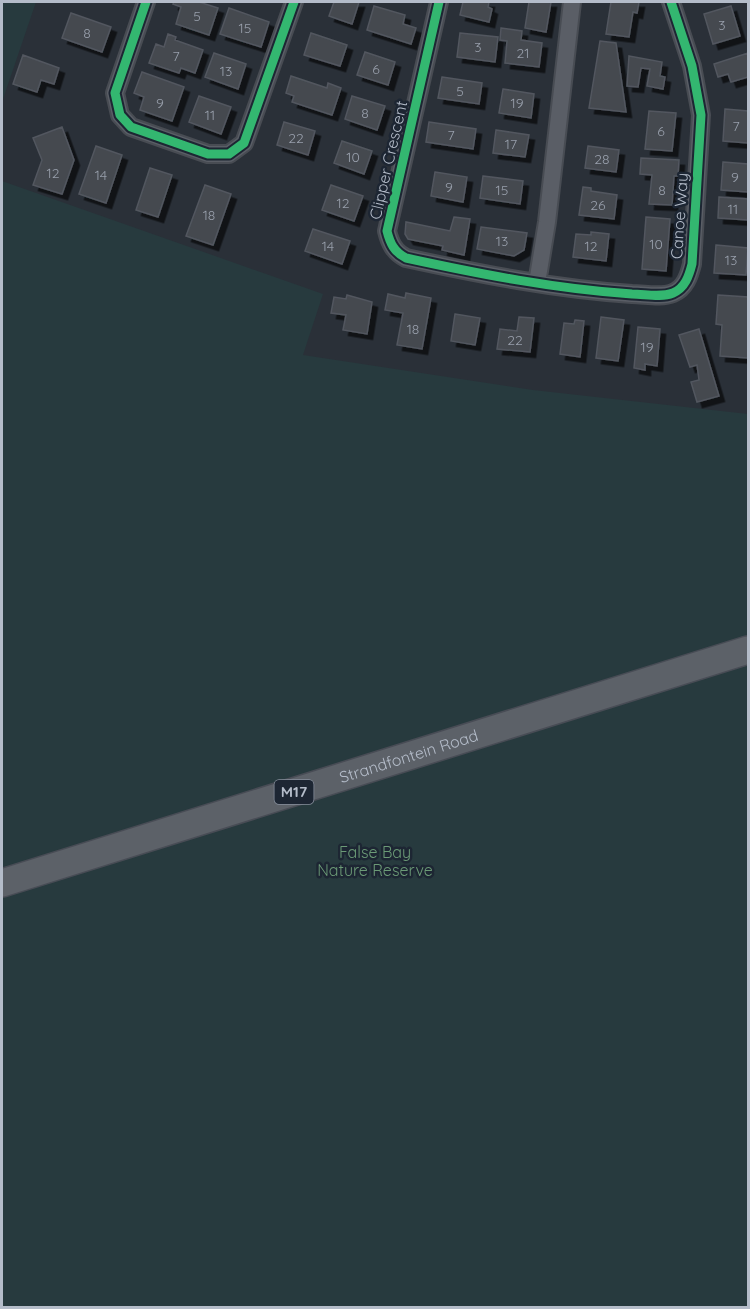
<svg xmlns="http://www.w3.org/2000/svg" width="750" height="1309" viewBox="0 0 750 1309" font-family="Quicksand,sans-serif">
<defs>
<filter id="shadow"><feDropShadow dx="5.5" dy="5.5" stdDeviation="0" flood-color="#0009"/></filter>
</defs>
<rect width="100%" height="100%" fill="#2a3038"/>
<path fill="#273a3e" d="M2,2H36L2,102Z
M2,181L323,294L303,355L533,390L748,414V1307L2,1308Z"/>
<path fill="#444950" stroke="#52575f" stroke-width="1.5" filter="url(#shadow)" d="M174,2H199L218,8L209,35L176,24L181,7L173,4Z
M334,2H359L352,24L329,16Z
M463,2H489L488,7L492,9L489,22L460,15Z
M529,2H551L546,32L525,28Z
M611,2H639L637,13L633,12L629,37L606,34Z
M374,6L405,15L403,24L416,28L411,44L367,30Z
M731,6L740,36L713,44L704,14Z
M229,8L269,22L261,47L220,34Z
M71,13L111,27L102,52L62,38Z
M501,28L522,31L521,40L542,43L539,67L505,63L507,41L500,40Z
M311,33L347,45L340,66L304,55Z
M460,33L498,37L495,62L457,57Z
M168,34L176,37L175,40L203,50L195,73L181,68L179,73L149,63L156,44L164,47Z
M600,41L616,43L626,112L589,108Z
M365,52L395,62L388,85L357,75Z
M214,53L246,64L238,89L205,77Z
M748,53V77L731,82L728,74L718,77L714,64Z
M23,55L59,68L54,84L41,80L37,92L13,84Z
M629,56L662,62L660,76L665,77L663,89L647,86L650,69L641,68L638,87L627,86Z
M142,72L184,87L172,121L140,110L144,97L134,93Z
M291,76L327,88L328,83L341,88L332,115L292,102L294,96L286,93Z
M442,77L482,83L479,104L438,98Z
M503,89L534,94L531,118L499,113Z
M199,96L231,107L221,134L189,122Z
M352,96L385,106L377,130L345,119Z
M725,109L748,111V143L723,141Z
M649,111L676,113L672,151L645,149Z
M284,122L315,131L308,155L277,145Z
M429,122L476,129L473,149L426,142Z
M62,127L74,160L62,194L33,185L42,160L33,138Z
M496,130L529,135L525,157L493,153Z
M342,141L372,151L364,174L334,163Z
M96,146L122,155L106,203L79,194Z
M588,146L619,150L616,172L585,168Z
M641,158L679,160L678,176H674L672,205L649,204L652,175L640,174Z
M723,162L748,164V192L721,190Z
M150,168L172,175L158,217L136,210Z
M435,172L467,177L463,202L431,196Z
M483,176L523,181L520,204L480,198Z
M205,185L231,194L213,245L186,236Z
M331,185L363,196L354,221L322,210Z
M583,187L591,188V191L617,195L614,219L579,215Z
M719,197L748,199V220L718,218Z
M454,217L470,219L464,255L442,250L443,246L408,239L405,234L406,222L450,231Z
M646,217L670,219L666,271L642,269Z
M481,227L527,233L524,250L514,256L477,249Z
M313,229L350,241L342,264L305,251Z
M591,232L609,234L606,261L573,257L576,234L591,235Z
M716,245L748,248L746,275L714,273Z
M406,293L431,298L422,349L397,345L403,313L385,310L388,294L405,298Z
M347,295L372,302L367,334L343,330L346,315L331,313L334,297L346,299Z
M718,295L748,297V358L720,356L722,325L716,324Z
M455,314L480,318L475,345L451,341Z
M519,317L534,318L530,352L497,349L500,329L517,331Z
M601,317L624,320L618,361L596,358Z
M575,320L584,321L580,357L560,354L564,323L574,324Z
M638,327L660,329L657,366L645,364V370L634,368Z
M699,329L719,396L697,402L691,382L699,380L697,365L690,367L679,335Z"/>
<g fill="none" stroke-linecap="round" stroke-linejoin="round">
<defs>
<path id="street" d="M146,2L115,93L120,115L131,127L208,154H229L244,143L294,2
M439,2L387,231C390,243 394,252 406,258C480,274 556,289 632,294C645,294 661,298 673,293C685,288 689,276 692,264L701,115L692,66L671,2
M537,283L547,222L572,2"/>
<g id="primary">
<path id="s1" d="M2,883L748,650"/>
</g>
</defs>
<use href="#street" stroke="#484c53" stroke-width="20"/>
<use href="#primary" stroke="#484c55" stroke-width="30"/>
<use href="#street" stroke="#5a5e66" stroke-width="16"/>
<use href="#primary" stroke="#5c6168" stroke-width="27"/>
<defs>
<path id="cycleway" d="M146,2L115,93L120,115L131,127L208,154H229L244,143L294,2
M439,2L387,231C390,243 394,252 406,258C480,274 556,289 632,294C645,294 661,298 673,293C685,288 689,276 692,264L701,115L692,66L671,2"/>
</defs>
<use href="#cycleway" stroke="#1d2633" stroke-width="13"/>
<use href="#cycleway" stroke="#33b770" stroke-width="9"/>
</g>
<g text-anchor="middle" stroke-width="5" stroke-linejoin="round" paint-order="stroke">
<g font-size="14" fill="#989fab">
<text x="197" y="21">5</text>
<text x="722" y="30">3</text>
<text x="245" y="33">15</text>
<text x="87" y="38">8</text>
<text x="478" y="52">3</text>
<text x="523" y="58">21</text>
<text x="176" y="61">7</text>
<text x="376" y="74">6</text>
<text x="226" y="76">13</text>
<text x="460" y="96">5</text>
<text x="160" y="108">9</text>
<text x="517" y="108">19</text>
<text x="365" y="118">8</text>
<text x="210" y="120">11</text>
<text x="736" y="131">7</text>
<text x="661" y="136">6</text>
<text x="451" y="140">7</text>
<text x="296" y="143">22</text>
<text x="511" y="149">17</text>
<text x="353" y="162">10</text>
<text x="602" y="164">28</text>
<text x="53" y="178">12</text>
<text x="101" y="180">14</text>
<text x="735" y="182">9</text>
<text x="449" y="192">9</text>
<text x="502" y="195">15</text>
<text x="662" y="195">8</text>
<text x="343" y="208">12</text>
<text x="598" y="210">26</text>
<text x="733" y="214">11</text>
<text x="209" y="220">18</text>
<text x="502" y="246">13</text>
<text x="656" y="249">10</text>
<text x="328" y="251">14</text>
<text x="591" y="251">12</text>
<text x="731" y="265">13</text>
<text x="413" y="334">18</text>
<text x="515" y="345">22</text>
<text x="647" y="352">19</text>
</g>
<rect fill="#1d2633" stroke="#878f9c" stroke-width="1.5" x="274.5" y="780" width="39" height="24" rx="4.5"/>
<g font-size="15" font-weight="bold" fill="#b4bcc9">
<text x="294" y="797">M17</text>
</g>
<g font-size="16" fill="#b4bcc9" stroke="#1d2633">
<text transform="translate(388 160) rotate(-77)" y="6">Clipper Crescent</text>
<text transform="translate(679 216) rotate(-86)" y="6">Canoe Way</text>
<text dy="6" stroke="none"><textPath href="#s1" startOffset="426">Strandfontein Road</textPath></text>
</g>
<g font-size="16" fill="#6b9a76" stroke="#1d2633">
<text x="375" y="858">False Bay<tspan x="375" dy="18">Nature Reserve</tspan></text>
</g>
</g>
<rect width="750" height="1309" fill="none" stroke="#b4bcc9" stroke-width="6"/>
</svg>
